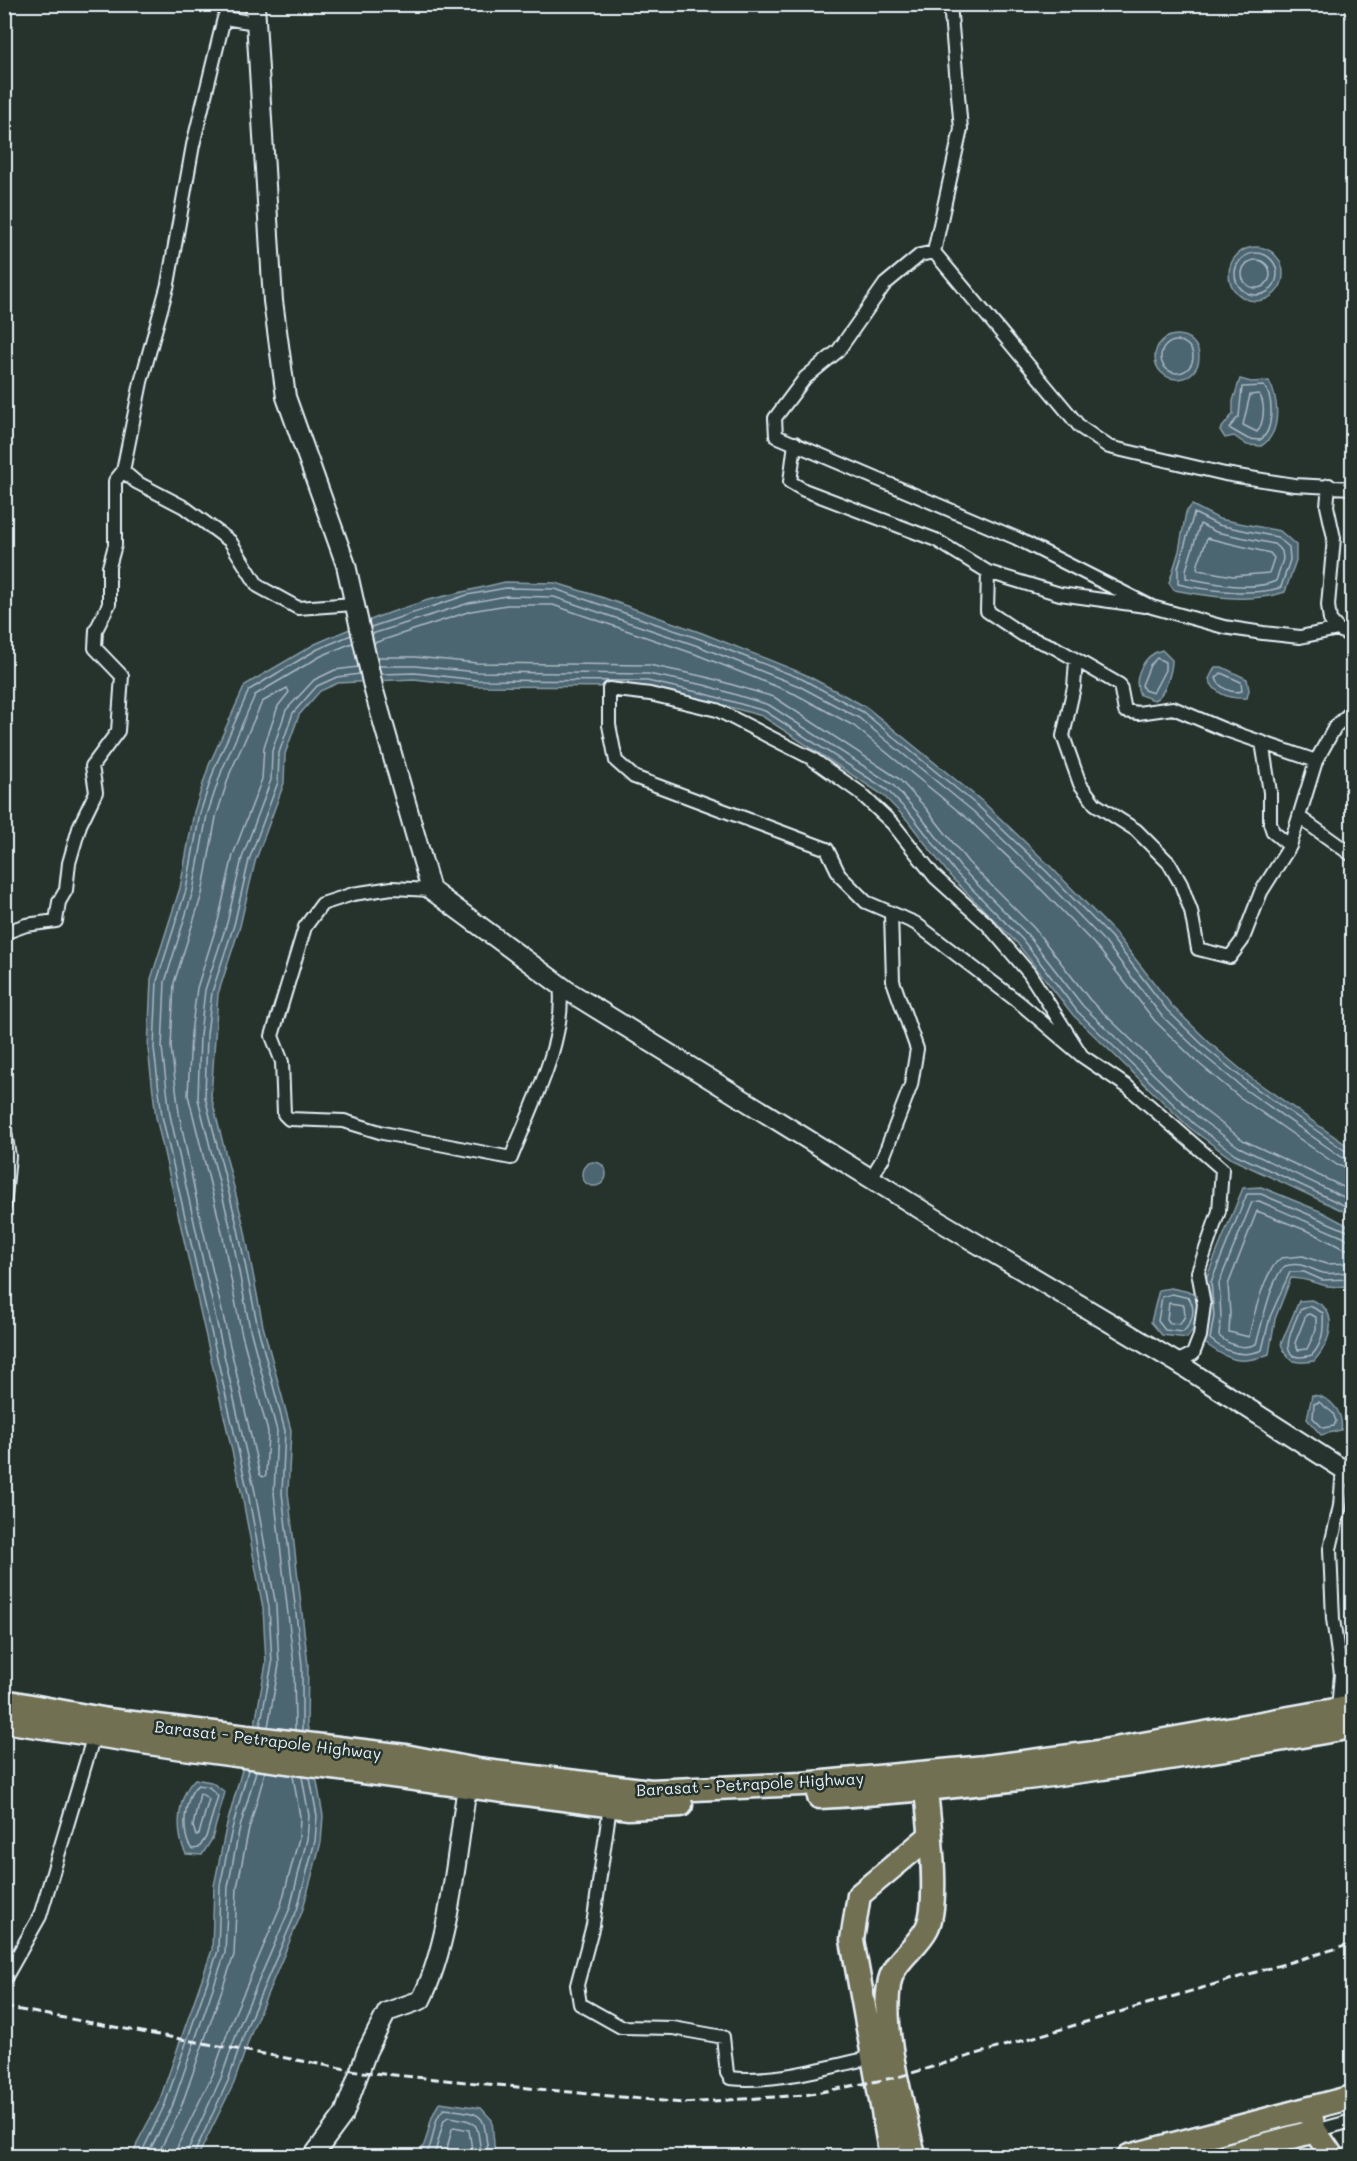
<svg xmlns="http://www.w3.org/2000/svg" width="1357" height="2161" viewBox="0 0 1357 2161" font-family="Mali,sans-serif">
<rect width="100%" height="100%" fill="#26332d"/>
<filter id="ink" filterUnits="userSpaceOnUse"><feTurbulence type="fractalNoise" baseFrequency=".0167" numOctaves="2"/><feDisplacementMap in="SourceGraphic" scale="12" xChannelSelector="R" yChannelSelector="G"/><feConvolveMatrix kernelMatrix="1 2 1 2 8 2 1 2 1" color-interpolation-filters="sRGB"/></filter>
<g filter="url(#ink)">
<path fill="#4c6571" stroke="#8a9da7" stroke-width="1.5" d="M1229 274a27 27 0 1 1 54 0a27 27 0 1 1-54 0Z
M1155 357a22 22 0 1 1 44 0a22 22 0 1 1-44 0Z
M1240,379L1251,382L1269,381C1279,400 1282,433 1261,446L1247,445L1234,436L1225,438L1220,430L1233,414V401Z
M1192,505L1219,519L1280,531L1296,545V560L1285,592C1250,604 1210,596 1174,590L1169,583L1179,551L1186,512Z
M505,582L556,583L604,598L702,633L804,674L866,707L983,802L1050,866L1115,933L1172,1006L1212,1045L1251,1078L1352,1149V1215L1232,1159L1190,1128L1073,1015L1017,943L951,877L908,821L883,795L762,716L701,699L647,687L476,686L414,679L338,683L320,691L299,715L285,754L284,783L255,862L240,926L218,994L211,1096L244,1227L263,1326L291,1430L288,1492L308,1665L307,1724L323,1816L321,1842L302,1912L253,2028L234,2083L198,2156H133L138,2141L159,2102L212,1950L214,1886L226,1828L256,1719L266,1663L263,1608L242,1495L156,1117L148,1049L151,979L180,888L194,812L209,765L245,685L315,644L380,616L428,600Z
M1162,650L1172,660C1172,671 1165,696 1154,700L1140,695C1132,678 1143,655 1162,650Z
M1215,667H1222L1247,679L1249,690L1247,698C1231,699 1215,695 1209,679Z
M582 1174a12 12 0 1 1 24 0a12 12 0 1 1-24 0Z
M1261,1187L1322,1212L1352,1228V1285C1322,1291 1317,1279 1291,1278L1275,1319L1269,1354C1240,1366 1228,1360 1203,1342L1205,1281L1243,1188Z
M1171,1288L1194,1293C1201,1311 1199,1323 1187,1338L1162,1335L1151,1322L1159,1290Z
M1311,1300C1341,1309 1331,1343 1314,1361C1295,1364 1288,1363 1281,1344L1299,1301Z
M1312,1395C1330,1396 1344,1412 1341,1430L1321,1435L1307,1419Z
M195,1779L211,1782L225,1792L212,1839L202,1855L186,1854C175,1833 177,1796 195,1779Z
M440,2102L481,2108L492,2120L495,2156H418C431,2138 426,2121 440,2102Z"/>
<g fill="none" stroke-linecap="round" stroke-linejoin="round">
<path stroke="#aab9c2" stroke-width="1.5" d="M1235 274a21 21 0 1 1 42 0a21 21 0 1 1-42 0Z
M1242 274a14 14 0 1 1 28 0a14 14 0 1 1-28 0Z
M1161 357a16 16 0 1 1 32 0a16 16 0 1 1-32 0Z
M1242,387L1264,386C1274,398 1274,431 1260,440L1248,439L1229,428L1239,416Z
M1250,395L1259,394C1266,404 1264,423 1257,432L1243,425Z
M1194,513L1218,525L1277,537L1289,547L1290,560L1281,587C1258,597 1202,590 1178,584V568Z
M1200,524L1216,532L1274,544L1282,551L1283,559L1276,581C1251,592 1211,583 1186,578V570Z
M1207,538L1270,553L1274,558L1269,573L1233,576L1198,570L1197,567Z
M371,627L467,595L506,588L555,589L700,639L802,679L863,712L979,807L1046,871L1111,937L1167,1010L1208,1050L1247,1082L1347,1152L1352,1153
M372,634L469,603L506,596L554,597L698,646L799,686L859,718L974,812L1041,876L1105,942L1161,1015L1203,1055L1243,1088L1343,1158L1352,1161
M374,643L471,611L507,605H553L695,654L795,694L854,726L968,819L1034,882L1098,948L1155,1021L1197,1062L1238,1096L1337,1165L1352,1170
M377,657H415L477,663L649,665L706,677L774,697L899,779L925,807L968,862L1034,928L1090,1000L1205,1111L1243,1140L1352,1191
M1157,658L1165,662V670L1153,693L1144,690L1142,685L1150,665Z
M379,666H415L477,672L648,674L704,685L769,705L893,785L918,813L961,868L1027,934L1083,1006L1199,1118L1239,1147L1352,1201
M1221,673L1241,682L1242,691C1232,694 1219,688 1216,678Z
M381,674L415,673L477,680L647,681L702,693L765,711L887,790L913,817L956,873L1022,939L1077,1011L1194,1124L1235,1154L1352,1209
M287,688L289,692L278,706L264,747L262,779L233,855L218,921L197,988L191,1033L188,1095L222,1232L241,1331L268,1432L266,1475L263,1477L260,1475L199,1212L179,1113L171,1047L174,983L202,894L216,817L230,773L262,702Z
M1352,1233L1261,1194H1247L1211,1282L1214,1316L1210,1339C1226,1353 1243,1358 1262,1350L1270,1317L1290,1272H1304L1322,1280L1352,1279
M1352,1241L1259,1201L1252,1202L1219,1283L1221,1316L1219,1336C1229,1345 1243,1350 1256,1344C1262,1326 1271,1277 1285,1266C1300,1261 1309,1269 1323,1273C1333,1275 1343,1272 1352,1272
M1352,1250L1342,1248L1313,1233L1257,1211L1228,1285L1230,1314L1229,1332L1249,1337C1253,1317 1265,1269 1281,1258L1303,1256L1326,1264L1352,1263
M1172,1294L1189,1298C1196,1309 1193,1322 1183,1332L1165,1330L1158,1321L1162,1297Z
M1169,1303L1184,1305L1185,1316L1180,1324L1170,1323L1167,1319Z
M1310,1306L1323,1313C1324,1329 1323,1343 1312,1355C1273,1366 1292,1328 1300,1310Z
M1309,1314L1316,1317V1330L1307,1349L1298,1350L1295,1343L1306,1315Z
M1319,1402L1333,1413L1336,1421L1334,1426L1323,1428L1313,1418L1314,1404Z
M260,1726L272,1664L269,1607L248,1493L162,1116L154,1048L157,981L186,890L200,813L215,767L249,690L318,649L351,635
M268,1727L279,1665L276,1606L255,1492L170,1115L162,1048L165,982L193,891L207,815L222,770L255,695L321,656L352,643
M295,1730L294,1666L274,1493L277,1431L250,1329L231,1230L198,1099L200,1035L205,990L227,923L242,858L271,780L272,751L286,710L314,680L335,670L358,667
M302,1731V1665L282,1493L285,1431L258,1328L238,1229L205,1097L207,1035L212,992L234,925L249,860L278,782L279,753L293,713L317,686L337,677L360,674
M198,1785L209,1787L218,1796L206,1837L199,1848L192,1849C180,1837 184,1794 198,1785Z
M200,1793L209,1799L199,1834L196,1836L193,1826Z
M140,2156L165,2104L218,1951L220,1886L232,1829L248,1770
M147,2156L172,2107L225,1953L228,1887L239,1831L256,1771
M157,2156L180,2110L234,1955L237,1888L248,1833L265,1772
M176,2156L178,2145L213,2074L232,2020L281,1905L299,1838L300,1817L293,1776
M185,2156L221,2078L240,2024L290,1908L307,1839L309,1816L302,1777
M193,2156L228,2081L247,2026L297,1910L315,1841L317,1816L310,1778
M425,2156C436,2142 431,2120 444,2109C492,2114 481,2115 489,2156
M434,2156L444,2120L448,2117C484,2121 475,2125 482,2156
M445,2156L452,2129L454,2127L469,2130L473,2156"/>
<defs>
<path id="street" d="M950,4L961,129L934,252L1080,427L1109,447L1225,474L1294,485L1352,488
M256,23L224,18L193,145L168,284L141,382L123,471L136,482L184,507L230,541L258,586L298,608L354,604
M934,252L920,255L885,284L838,351L805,378L775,418L776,436L1016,538L1152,607L1224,627L1263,633L1300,637L1338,629
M795,443L790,482L804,490L936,540L988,572L1060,594L1145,606
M1329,485L1327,506L1334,538L1328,605L1330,620L1338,629L1352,637
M988,572L987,611L1023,635L1054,647L1120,685L1125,711L1138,713L1173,708L1223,729L1316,761L1290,846L1261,892L1242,941L1230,957L1198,949L1191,911L1181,884L1169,863L1136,830L1095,804L1080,784L1063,736L1074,687L1076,660
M1262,742L1270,792V823L1273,832L1290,846
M1316,761L1335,727L1352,711
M1299,817L1352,855
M431,890L392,888L353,894L322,904L305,927L272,1036L282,1062L284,1114L289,1119L344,1121L383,1133L511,1158C531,1107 567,1039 560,985
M4,933L26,925L56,921L59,902L66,890L69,863L80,825L96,792L92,766L118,731L122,676L95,648L96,630L109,604V567L115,545V481L123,471
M1082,1056L1029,973L987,924L935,877L893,824L859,792L811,758L717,710L650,694L609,689V725L616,761L634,777L827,849L840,876L866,902L915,923L1021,1004L1082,1056L1128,1087L1222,1169L1219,1211L1198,1272L1204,1304L1200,1336L1193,1354L1176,1362
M4,1126L9,1156L4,1208
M871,1178L883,1158L911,1085L917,1049L893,981L891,913
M1338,1710L1341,1674L1333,1619L1330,1549L1340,1506L1343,1469
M610,1806L593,1925L577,1985L580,2004L621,2027L673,2028L723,2037L727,2073L730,2078C774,2083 830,2067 873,2057
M4,1980L40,1916L94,1735
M1315,2131L1352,2121"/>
<path id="secondary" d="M255,4L273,301L286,397L346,565L374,691L431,890L568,991L946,1225L1176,1362L1352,1475
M313,2156L344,2114L367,2051L387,2012L421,2000C450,1944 457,1850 467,1787"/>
<path id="highway" d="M4,1701L108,1720L405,1756L477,1770L651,1791L802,1784L985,1767L1086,1754L1352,1707
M4,1721L176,1747L629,1808L681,1805
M819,1797C999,1787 1175,1759 1352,1727
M1311,2116L1315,2131L1332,2156
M891,2156L852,1940L859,1895L931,1835
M914,2156C904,2107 881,2034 889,1985C892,1961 917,1948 927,1928C940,1903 929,1821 926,1791
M1129,2156L1352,2097
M1224,2156L1315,2131"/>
</defs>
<use href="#street" stroke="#e8f1f8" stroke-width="16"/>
<use href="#secondary" stroke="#e8f1f8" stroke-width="22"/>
<use href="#highway" stroke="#e8f1f8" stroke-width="27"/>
<use href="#street" stroke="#26332d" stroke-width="12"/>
<use href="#secondary" stroke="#26332d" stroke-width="18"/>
<use href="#highway" stroke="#716f52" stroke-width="22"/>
<path stroke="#e8f1f8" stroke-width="3" stroke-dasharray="9 4.5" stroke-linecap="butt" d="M4,2007L363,2072L683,2103L805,2095L898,2077L1352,1944"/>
</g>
</g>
<g text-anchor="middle" stroke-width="5" stroke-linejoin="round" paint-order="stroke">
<g font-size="16" fill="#e8f1f8" stroke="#26332d">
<text transform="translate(268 1740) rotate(7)" y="6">Barasat - Petrapole Highway</text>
<text transform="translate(750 1784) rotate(-3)" y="6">Barasat - Petrapole Highway</text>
</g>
</g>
<rect width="1357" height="2161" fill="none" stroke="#26332d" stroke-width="24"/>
<rect x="12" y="12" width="1333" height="2137" fill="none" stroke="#e8f1f8" stroke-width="2" filter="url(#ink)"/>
</svg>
